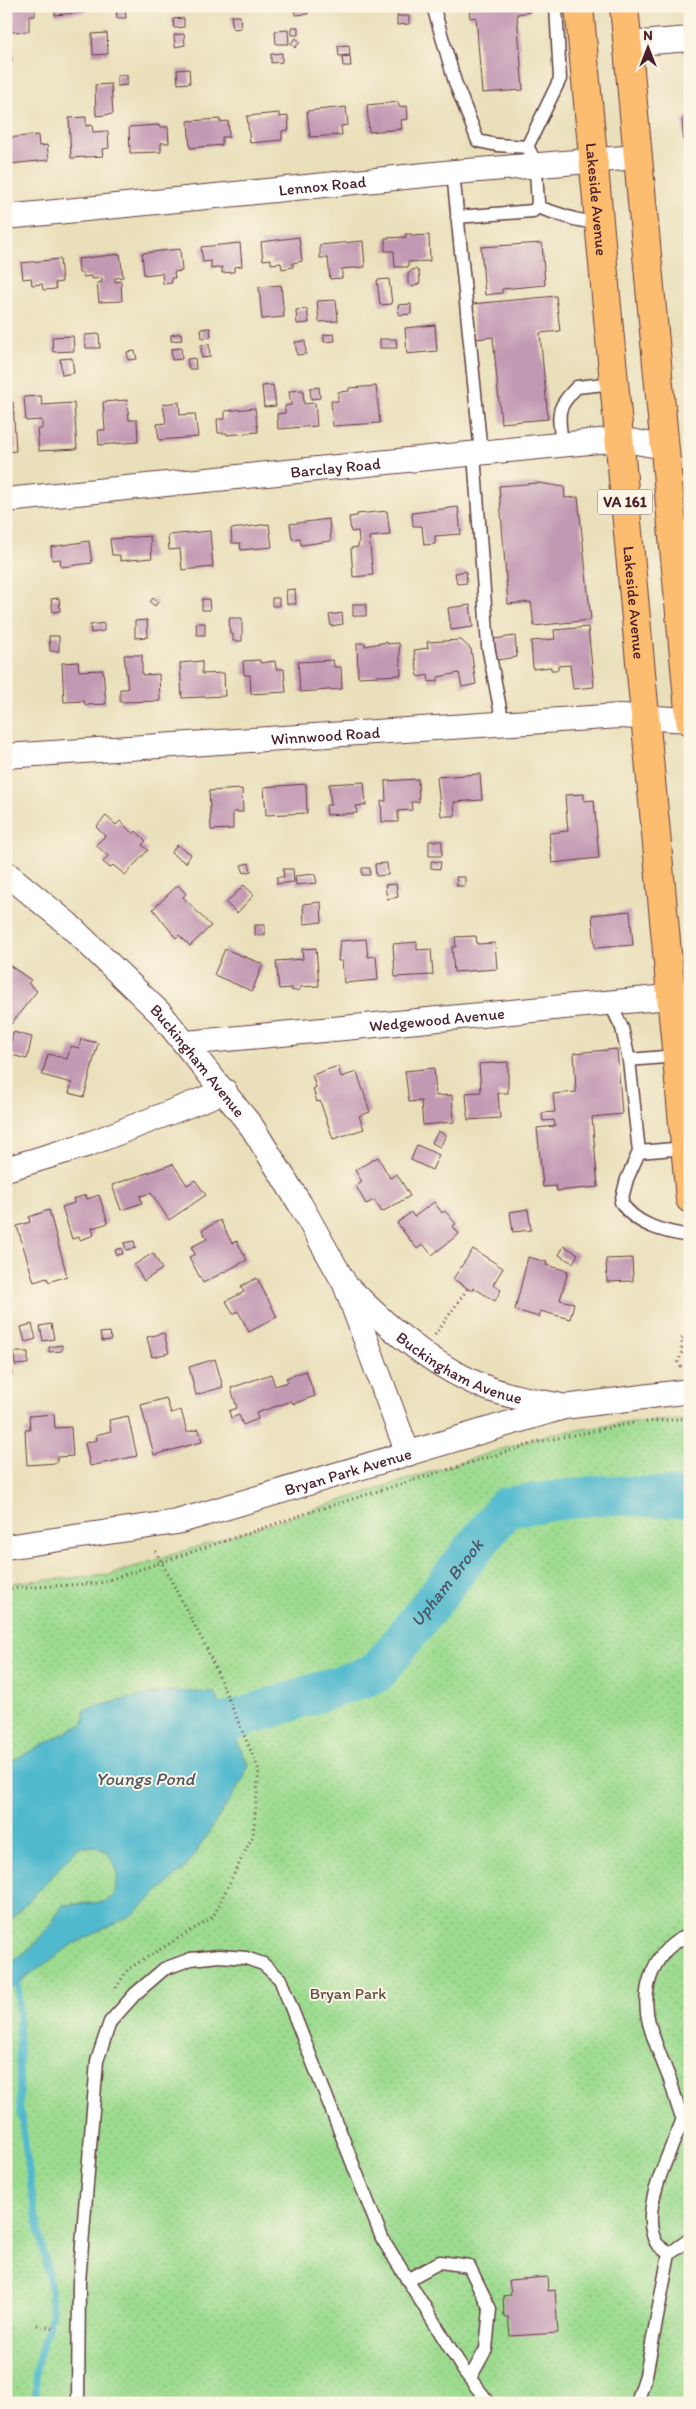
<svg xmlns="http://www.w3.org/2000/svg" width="696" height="2409" viewBox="0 0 696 2409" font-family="Itim,sans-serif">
<defs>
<pattern id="grass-dots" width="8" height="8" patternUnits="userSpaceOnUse" patternTransform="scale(1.25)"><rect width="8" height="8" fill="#9ddc90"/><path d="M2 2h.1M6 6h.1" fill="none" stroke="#89bc7c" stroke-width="1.8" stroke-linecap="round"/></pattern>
</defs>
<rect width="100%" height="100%" fill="#fcf5e5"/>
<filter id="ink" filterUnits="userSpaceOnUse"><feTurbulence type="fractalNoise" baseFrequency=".02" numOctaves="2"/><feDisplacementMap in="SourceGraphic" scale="10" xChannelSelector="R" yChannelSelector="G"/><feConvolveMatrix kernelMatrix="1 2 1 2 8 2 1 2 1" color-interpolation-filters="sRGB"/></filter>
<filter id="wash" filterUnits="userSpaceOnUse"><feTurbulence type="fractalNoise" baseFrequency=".0096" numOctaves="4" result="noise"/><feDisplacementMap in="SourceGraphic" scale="20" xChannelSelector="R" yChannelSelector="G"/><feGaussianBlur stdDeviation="1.12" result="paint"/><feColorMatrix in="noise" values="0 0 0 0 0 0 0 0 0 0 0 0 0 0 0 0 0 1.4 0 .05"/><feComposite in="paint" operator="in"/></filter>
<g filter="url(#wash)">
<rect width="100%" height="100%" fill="#e9dfba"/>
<path fill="url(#grass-dots)" stroke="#747e5e" d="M684,1420L690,1491V2403H6V1583L109,1575L549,1434L633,1422Z"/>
<path fill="#51b9ce" stroke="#4e6c7c" d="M171,1691L215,1693L248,1764L244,1778L187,1866L134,1914L70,1946L6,1992V1966L31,1948L49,1927L63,1905L104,1902L114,1896L118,1873L108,1852L93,1846L78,1848L6,1925V1764L84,1723V1710L121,1700Z"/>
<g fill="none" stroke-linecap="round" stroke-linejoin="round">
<path stroke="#51b9ce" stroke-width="7" d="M18,1984L20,2108L33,2200L51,2289L52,2314L36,2368V2403"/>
<path stroke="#51b9ce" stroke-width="40" id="s1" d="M229,1722L377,1673L506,1507L599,1495L680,1498"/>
</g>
<g id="blocks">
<path fill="#c299b3" d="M6,6H35V16H29V31L11,32V21H6Z
M55,6H87V12L55,15Z
M116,6H137V8H125L126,18H117Z
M294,6H314V9L308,10V14L295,15Z
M469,6H529L530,12L517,14L523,90L482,93L476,17L470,18Z
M231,16H240L241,28L233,29Z
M397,16H409V24L397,25Z
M184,18V27L174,28L173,19Z
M292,27H298V35H292Z
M288,30L289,44H276L275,31Z
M107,33L108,54L93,55L92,34Z
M184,34L185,45L175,47L174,35Z
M296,38L300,42L295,48L291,43Z
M349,45L350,55L339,56L338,46Z
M11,46L12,61H6V47Z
M282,53V62L271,63V54Z
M350,56L351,66H343L342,57Z
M189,69L190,83L178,84L177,70Z
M127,75V85L117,86V76Z
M111,84L113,114L96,116L95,85Z
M398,102L399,107L407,106L408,119L401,120L402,129L369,132L367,105Z
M346,107L348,125L341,126L342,135L310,137L307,111Z
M279,113V117L288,116L289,130L282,131V140L250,143L247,116Z
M686,116H690V166H686L682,120Z
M86,117V126L92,125L93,132L108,131L109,148L102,149L103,156L71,158L69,118Z
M220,119V122L228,121L229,137H222V145L190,148L188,121Z
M159,125V127H168L169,143H161V152L130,153L129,127Z
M38,135L39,146L47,145L49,160L9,164L6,138Z
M405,234H412V236L429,235L430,261L408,262V267H395L394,251H385V238L406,237Z
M299,237L302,261L293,263V267L282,269L281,263L271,264V259L263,260L261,242Z
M363,241L365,267L342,269V278L330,279L328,258H320V245Z
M240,243L242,266L234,267V272L222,273V267L211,269V261L203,262L201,247Z
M542,243L545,285L502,289V293L485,295L481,247Z
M180,249L182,271L174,272L175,278H171L172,283L163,284L162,273L144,275L142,253Z
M120,254L123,277L115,278V282L121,281L122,301L99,302L97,283L102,282V278L91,279V276L83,277V273H79L78,259Z
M60,259L62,282L55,283L56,289L43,290L42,284L32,285L31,278L23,279L21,263Z
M416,269L419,272L420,283L413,287L408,284V274L412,270Z
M389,279L392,304L380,305L377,280Z
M281,285L284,317L262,319L259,287Z
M556,296L560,331L540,333L548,419L501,423L493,337L475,339L472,304Z
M336,300L338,321L319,322L317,301Z
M411,304V314L399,315L398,305Z
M307,309L309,323L297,324L296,310Z
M435,325L437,351L407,354L405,328Z
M210,328L211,337L202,338L201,329Z
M181,333L182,340L171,341V335Z
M99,334L100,348H86L85,335Z
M334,334L335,341L324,342V335Z
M73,336L74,351L53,352L52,337Z
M380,339H396L397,348H380Z
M305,341L306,354L297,355L295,342Z
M209,344L210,357L202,358L201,345Z
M181,348L182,359L172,360L171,349Z
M135,351L137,359L128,360L127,352Z
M72,358L74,373L62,375L60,359Z
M195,358L196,369H189L187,359Z
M273,385L276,406L264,407L262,386Z
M376,386L380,423L333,426L331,401H338V392L349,391V388Z
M319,387L320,398L311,399L310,388Z
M303,390L304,404L315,403L317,426L278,429L277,414L285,413V406L291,405L289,391Z
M41,396L42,405L74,403L77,449L39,451L37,429H42V420L26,421L24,397Z
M127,400L129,420H137L138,442L99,445L98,430H105L103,402Z
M13,402L16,451L6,452V403Z
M179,402L180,415L195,414L198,437L159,440L157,424L166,423L163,404Z
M255,408L258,432L227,435V433H218L217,419H225V411Z
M538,483L564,487L565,498L578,497L591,620L534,626L531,602L508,604L499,486Z
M458,507L461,534L435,536V544L424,545L422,526H413L412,513Z
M387,511L390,535L369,537L373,575L353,577L351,548L358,547L359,539L358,531L351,532L349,517L357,516V514Z
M329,519L331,541L301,545L300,538L292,539L290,524Z
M269,524L272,547L241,550L240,543H232L231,529Z
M210,531L213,567L182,570L180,549L169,550L168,535Z
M150,536L152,558L120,561V555H112L110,539Z
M89,541L92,563L61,567L60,559L52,560L51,547Z
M466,571L467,583L457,584L455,573Z
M295,589L296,604H287L286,590Z
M59,598L60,611L53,612L51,599Z
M153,598L158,602L155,606L150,602Z
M272,598H279V606H272Z
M202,599H209L210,610H202Z
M353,604H366V616H353Z
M470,605L473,627L451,630L448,608Z
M342,613L343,624L331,626L329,615Z
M229,618H242V641H233V634H230Z
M147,620L148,637L135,638V621Z
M104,623V631L91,633L90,625Z
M196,623H205V635H197Z
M588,627L594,687L573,689L570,665L558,666V670H551V667L533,669L531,641L555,639L554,630Z
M49,636H59V651H50Z
M515,636L517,657L497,660L494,639Z
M461,640L471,649L476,684L462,687L459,673L438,677V681L429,682L428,675L418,677L414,650L428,648L427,642Z
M387,642V644L399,643L401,675L358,677L357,643H365V646Z
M124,655H142V675L159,674L160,701L120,702V689H128Z
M260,660V663L275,661L276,669H284L286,692L251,694L250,675H244L243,661Z
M333,660L334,667H341L342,689L300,692L298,662Z
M202,661V674L224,673L225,696L182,698L180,663Z
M78,662L79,671L103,670L106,704L85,705L84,701L64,702L62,663Z
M480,774L482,800L454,802L455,816H441L437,777Z
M418,779L419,802H411L412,810L398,811V822H382L381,801H386L385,781Z
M364,782L366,805L356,806L357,813L327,815L326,805H331L329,784Z
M306,784L307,813L266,815L264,787Z
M242,789L243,812H233V829L211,830L209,791Z
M584,794V801L594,800L599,858L552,863L549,833L568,831L565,795Z
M106,816L116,825L120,821L133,834L136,831L146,841L142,845L148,850L125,875L113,865L110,868L103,862L108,856L96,845L105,836L96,827Z
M429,841H442V856H429Z
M177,845L191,854L186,863L171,853Z
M431,861L441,862L440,869L431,868Z
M249,863L251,871L244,873L241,865Z
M387,863L388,875L376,876L375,864Z
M362,868H370V875H362Z
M283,869H293L294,882L277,884V877H284Z
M315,874L317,883L296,885L295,876Z
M456,877H465V886H457Z
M396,884L398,897L387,899L385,885Z
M178,885L186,894L183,897L211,926L190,946L179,935L176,938L153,909Z
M244,885L254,895L237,913L226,903Z
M321,902L322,922L304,924L303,904Z
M630,911L633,945L595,948L592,915Z
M255,925H265V935H255Z
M476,936L477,944L495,943L497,969L454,972L452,947H456L455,937Z
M366,939L368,957L376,956L378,980L344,983L342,961H338L340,941Z
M417,942V950L431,949L433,975L395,977L393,944Z
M316,948L319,986L300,987V990L292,991V988L279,989L276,961L303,959L302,949Z
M225,949L263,964L252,991L214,975Z
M6,963L31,980L28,983L37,991L11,1024L6,1020Z
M13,1032L32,1037L27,1059L8,1054Z
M81,1039L98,1043L84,1097L69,1093L72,1083L42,1075L48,1054L67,1059L71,1046L79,1048Z
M617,1049L622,1114L592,1117L598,1187L557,1191L556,1186L543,1187L537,1128L555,1126L554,1120L543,1121L542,1113L555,1112L553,1094L576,1092L574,1053Z
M508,1062V1093H498L500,1118L468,1120L466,1093L481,1092L479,1064Z
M338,1066L341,1077L357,1072L370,1112L359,1116L364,1129L333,1139L320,1101L317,1102L313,1089L316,1087L312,1075Z
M434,1068L436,1096L452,1095L454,1122L423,1125L421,1101L409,1102L405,1071Z
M438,1131L446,1135L440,1147L432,1143Z
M417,1145L439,1155L432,1170L411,1160Z
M378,1157L390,1178L397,1174L410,1196L382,1212L374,1200L366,1204L356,1186L362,1182L355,1170Z
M173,1164L187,1185L195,1180L206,1195L169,1220L151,1193L140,1196L142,1203L121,1210L112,1185Z
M86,1195L87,1199L99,1195L108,1223L92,1228L94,1235L80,1240L79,1237L72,1239L62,1207L74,1203L73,1199Z
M434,1202L442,1213L445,1211L456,1224L453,1226L459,1234L432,1255L423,1244L417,1249L397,1223L411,1212L414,1217Z
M528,1209L531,1230L513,1232L510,1212Z
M49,1210L67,1276L49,1282L47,1278L34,1282L17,1226L30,1222L29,1217Z
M220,1220L232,1243L237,1241L247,1260L203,1283L189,1257L195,1254L191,1247L207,1239L202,1230Z
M134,1241L136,1248L126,1250L124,1243Z
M564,1246L578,1254L573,1263L559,1255Z
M122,1248L123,1254L116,1255L115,1250Z
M473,1249L503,1268L493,1285L501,1290L495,1301L474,1288L472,1291L453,1279Z
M153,1253L162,1269L144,1281L134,1265Z
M528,1257L547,1262L546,1265L568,1271L560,1300L574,1303L570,1319L540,1311L539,1317L515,1310Z
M632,1258L633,1281L607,1282L606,1259Z
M257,1278L277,1317L249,1332L238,1311L233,1314L226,1301L244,1292L241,1286Z
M32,1324L36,1339L25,1342L21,1327Z
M51,1324L54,1339L43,1341L40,1326Z
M110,1332L111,1340L102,1341L100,1333Z
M164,1333L169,1353L152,1357L147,1337Z
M62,1345V1351L49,1352V1347Z
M14,1352H28V1364L15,1365Z
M6,1354H11L12,1375L6,1376Z
M215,1359L223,1387L196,1395L189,1367Z
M306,1371L315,1396L293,1404L292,1401L256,1413L258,1419L243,1425L239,1415L231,1418L229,1411L237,1408L231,1388L271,1374L275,1386L288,1382L286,1378Z
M166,1398L171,1413L181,1410L187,1432L199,1429L202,1442L154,1455L141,1405Z
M54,1414L55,1428L71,1427L73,1456L57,1457V1463L27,1465L25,1430H30L29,1416Z
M128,1416L137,1456L90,1466L85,1443L97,1440L96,1435L111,1431L109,1420Z
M9,1440V1466H6V1441Z
M547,2277L548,2291L555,2290L558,2333L510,2336L508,2317H504L503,2296L511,2295L509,2280Z"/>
</g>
</g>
<g filter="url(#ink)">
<use href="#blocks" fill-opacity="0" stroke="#623c40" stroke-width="1"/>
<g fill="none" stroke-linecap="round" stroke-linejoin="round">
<defs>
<path id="service" d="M433,6L455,82L478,141L497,145L527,147C538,160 536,184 538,201L537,207L533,211L457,217
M527,147L560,79L556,6
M453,172L481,453
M537,207L574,219L599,224
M562,445C559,414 554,410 577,387L614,383
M474,454L488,646L503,724
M610,1003L622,1028L629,1060
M676,1056L629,1060L639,1152L685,1148
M639,1152L627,1179L621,1202C635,1225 664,1232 690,1236
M690,1935C655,1947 640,1988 649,2023C654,2042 663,2062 670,2080C676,2097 678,2116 690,2129
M669,2254C666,2251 660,2247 657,2244C637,2212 671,2152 682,2121
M407,2280L440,2262L469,2266L490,2309L486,2349L470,2378
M78,2403L79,2282L97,2061L110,2022L135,1994L164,1969L191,1959L219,1956L246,1958L263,1964L280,1979L382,2238L464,2371L489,2403
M637,2403L646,2375L669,2254L690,2239"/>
<g id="minor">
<path d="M627,44L690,39"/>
<path id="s2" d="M6,217L455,172L637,157"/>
<path id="s3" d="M6,500L619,439L664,447"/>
<path id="s4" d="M6,756L620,716L690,720"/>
<path id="s5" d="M6,873L68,924L161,1014L252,1127L300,1204L345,1284L408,1454"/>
<path id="s6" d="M186,1043L690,995"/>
<path d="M6,1169L89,1144L225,1091"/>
<path id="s7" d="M352,1291C390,1330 435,1368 487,1388C510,1397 537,1401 561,1406"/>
<path id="s8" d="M6,1547L177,1522L564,1407L690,1391"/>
</g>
<g id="primary">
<path id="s9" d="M579,6L690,1199"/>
<path d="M624,6L690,721"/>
</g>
</defs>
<use href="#service" stroke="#623c40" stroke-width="15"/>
<use href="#minor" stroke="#623c40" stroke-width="26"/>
<use href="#primary" stroke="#623c40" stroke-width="30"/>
<path stroke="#623c40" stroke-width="3" stroke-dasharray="1 4" stroke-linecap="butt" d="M435,1335L468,1288
M681,1367L678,1362L682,1352V1338L690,1337
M646,1422L690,1418
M6,1589L100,1583L307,1513L538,1442L634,1423
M116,1988L128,1969L213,1917L253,1835L259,1770L206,1647L154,1548
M37,2325L55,2329"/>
<use href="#service" stroke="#fff" stroke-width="12"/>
<use href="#minor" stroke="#fff" stroke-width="24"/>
<use href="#primary" stroke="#fcbd6f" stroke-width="28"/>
</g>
</g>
<g text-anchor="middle" stroke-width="4" stroke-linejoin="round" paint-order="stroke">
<rect fill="#fcf5e5" stroke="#7f5f63" stroke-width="1" x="597.5" y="489.5" width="55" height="25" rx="4"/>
<g font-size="15" font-weight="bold" fill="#4a1f2b">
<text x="625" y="507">VA 161</text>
</g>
<g font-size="16" fill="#4a1f2b" stroke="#fcf5e5">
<text dy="6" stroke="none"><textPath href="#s2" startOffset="318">Lennox Road</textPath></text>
<text dy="6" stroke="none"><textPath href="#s9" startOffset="194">Lakeside Avenue</textPath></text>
<text dy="6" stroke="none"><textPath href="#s3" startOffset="331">Barclay Road</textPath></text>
<text dy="6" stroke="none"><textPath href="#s9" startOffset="599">Lakeside Avenue</textPath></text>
<text dy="6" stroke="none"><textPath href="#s4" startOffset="320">Winnwood Road</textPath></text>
<text dy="6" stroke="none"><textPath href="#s6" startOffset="252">Wedgewood Avenue</textPath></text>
<text dy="6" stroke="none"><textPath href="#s5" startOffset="269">Buckingham Avenue</textPath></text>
<text dy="6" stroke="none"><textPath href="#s7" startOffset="134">Buckingham Avenue</textPath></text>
<text dy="6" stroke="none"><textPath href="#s8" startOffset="351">Bryan Park Avenue</textPath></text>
</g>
<g font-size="16" fill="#5f4e44" stroke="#fcf5e5">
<text x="348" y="1999">Bryan Park</text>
</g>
<g font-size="18" font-style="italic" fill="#4c5564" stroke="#fcf5e5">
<text dy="6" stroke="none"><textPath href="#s1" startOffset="270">Upham Brook</textPath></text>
<text x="145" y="1785">Youngs Pond</text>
</g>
</g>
<rect width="696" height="2409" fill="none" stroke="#fcf5e5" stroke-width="25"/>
<g transform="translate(648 48)" stroke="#fcf5e5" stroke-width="4" paint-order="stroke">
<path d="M0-4L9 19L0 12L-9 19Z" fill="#4a1f2b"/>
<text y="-8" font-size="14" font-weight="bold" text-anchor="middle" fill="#4a1f2b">N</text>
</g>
</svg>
